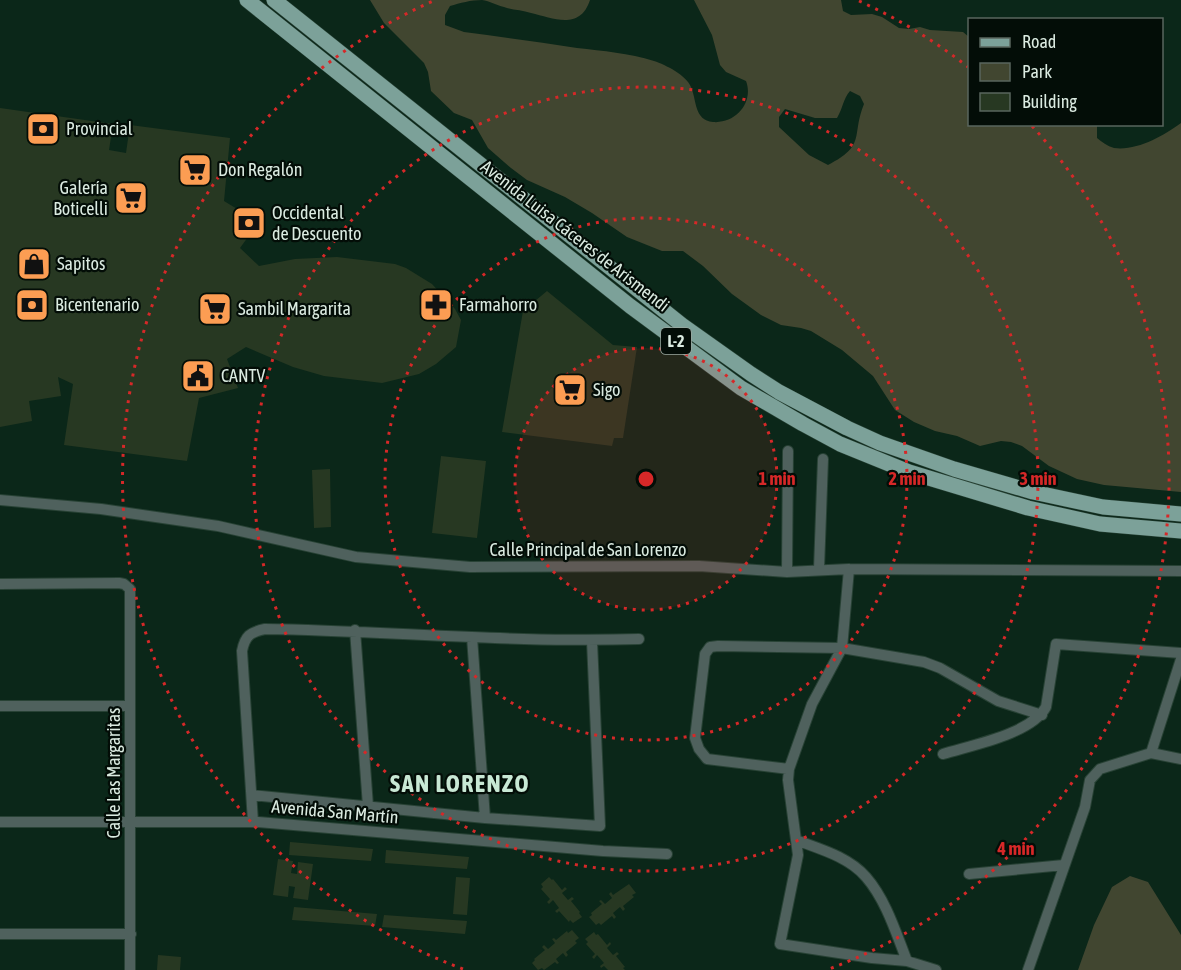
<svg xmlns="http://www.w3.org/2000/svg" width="1181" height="970" viewBox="0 0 1181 970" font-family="'Asap Condensed',sans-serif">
<rect width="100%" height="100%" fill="#0b2719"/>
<path fill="#414630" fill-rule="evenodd" d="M370,0H590C580,31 553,18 531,13C522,10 512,10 504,7C496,5 490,1 482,0C471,0 460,3 450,6L445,15V25L464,32C502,37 539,42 577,48C603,51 629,53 654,61C666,65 686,75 691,87C697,101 694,120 713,122C736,124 754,102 746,81L726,72L720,65L712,35L694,0H841L843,11L851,15L872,14L882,17L899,28L909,29L920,27L930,30L963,32L969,37L970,124L1097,125V138C1102,142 1107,146 1114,148C1137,151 1163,136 1181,123V492L1104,485L1077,479L1049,466L1022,446L1011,442L1001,441L980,446L957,436L935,431L914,422L895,410L873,376L842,350L811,331L801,328L781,325L761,315L732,294L703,266L683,251H662L627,237L592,213L565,197L527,180L511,168L488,148L472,120L454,113L431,91L428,72L424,63L384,23ZM850,91L860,96L864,104C851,136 867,145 828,165L809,155L779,127V117L785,109L815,118H837C843,108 843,99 850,91Z
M1130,876L1148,882L1181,935V970H1078L1094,925L1112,887Z"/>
<path fill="#273822" d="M0,108L113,124L109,150L126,153L130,125L230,138L224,201L247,215L249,212L259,222L240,248L259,266L295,259L337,257L395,264L406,268L432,284L455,309L461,320L456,347L436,364L419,374L382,383L324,376L293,367L246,347L227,359L238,388L199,398L187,461L64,445L73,384L58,377L61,396L29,401L32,421L0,427Z
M547,291L613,345L637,347L623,438H614L612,446L502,432L523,311Z
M441,456L486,461L477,538L432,533Z
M330,469L331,527L314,528L312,470Z
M290,842L373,849L371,861L289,855Z
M386,850L469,857L467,869L385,863Z
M278,859L293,861L291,873L297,874L298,862L313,864L308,900L293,898L295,887L289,886L288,897L273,895Z
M456,877L470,878L467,915L453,914Z
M549,877L552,880L553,879L562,890L565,887L567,889L562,893L568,900L572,897L574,899L571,901L580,912L579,913L582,917L573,923L570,920L569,922L559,911L557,913L555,911L559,908L553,900L549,904L547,902L550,899L541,889L543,887L541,884Z
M629,884L636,893L632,895L634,897L623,906L625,909L623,911L620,907L613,913L616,917L614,919L612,916L601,925L599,923L596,925L589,917L592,915L591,913L602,904L599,901L601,900L605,904L612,898L609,894L611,892L613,895Z
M294,907L377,914L375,926L292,920Z
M384,915L467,921L465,934L382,927Z
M572,930L579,938L575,941L577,943L566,952L568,955L566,957L563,953L556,959L559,963L557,964L555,962L544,970L542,968L538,970L532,963L535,960L534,959L545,950L542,947L544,945L548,949L555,943L552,939L554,938L556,940L567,931L568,933Z
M594,932L596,935L598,934L607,945L610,942L611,944L607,948L613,955L617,952L619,954L616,956L625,967L623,968L625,970H608L604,966L601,968L600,966L604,963L597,955L594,959L592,957L595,954L586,944L588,942L585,939Z
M158,955L181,957L180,970H157Z"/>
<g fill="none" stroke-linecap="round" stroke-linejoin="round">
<defs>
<path id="minor" d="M0,500L101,509L218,526L356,557L470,567L699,566L787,572L849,569L1181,571
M819,569L823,459
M849,569L842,648L812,704L789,769L788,780L798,855L780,944L872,958L907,961L936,970
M787,572L788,451
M0,584L119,583L124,584L130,589V970
M355,630L368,806
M472,637L485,818
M0,706H130
M1151,753L1181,659
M943,754C972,745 1031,734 1046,707L1056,644L1181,653
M789,769L707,759L699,749L695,738L705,654L710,647L718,646L842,648L924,662L940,668L998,701L1042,715
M252,795L485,818L600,826L592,641
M0,822H258L603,851L667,854
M253,822L242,651C245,636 250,632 265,629C390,631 514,643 639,639
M796,840C820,849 849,857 866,877C886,900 896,933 907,961
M969,874L1064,865
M0,934H131
M1028,970L1085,807L1090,780L1100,769L1151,753L1181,759"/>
<path id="primary" d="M247,0L630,306L741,388L803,424L840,444L909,472L1028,508L1100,524L1181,531
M274,0L682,325L751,374L779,392L847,428L880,443L954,469L1033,492L1103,507L1181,514"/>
</defs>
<use href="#minor" stroke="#284235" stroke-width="12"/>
<use href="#primary" stroke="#284235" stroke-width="16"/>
<use href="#minor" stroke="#4f615d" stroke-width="10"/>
<use href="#primary" stroke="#7ca199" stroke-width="15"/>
</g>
<circle cx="646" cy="479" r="131" fill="#d62828" fill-opacity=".12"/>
<g fill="none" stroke="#d62828" stroke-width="3" stroke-dasharray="3 6">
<circle cx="646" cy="479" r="131"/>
<circle cx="646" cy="479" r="261"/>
<circle cx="646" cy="479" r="392"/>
<path d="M463 969A523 523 0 0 1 433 1M859 1A523 523 0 0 1 968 67M1032 126A523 523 0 0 1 829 969"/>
</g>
<defs>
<symbol id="bank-square" viewBox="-11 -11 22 22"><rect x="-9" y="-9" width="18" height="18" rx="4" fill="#fc9d53" stroke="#030d07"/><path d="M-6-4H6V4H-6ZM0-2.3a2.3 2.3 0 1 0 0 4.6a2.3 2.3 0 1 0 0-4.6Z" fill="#111"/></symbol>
<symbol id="supermarket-square" viewBox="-11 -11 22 22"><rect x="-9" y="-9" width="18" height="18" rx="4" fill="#fc9d53" stroke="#030d07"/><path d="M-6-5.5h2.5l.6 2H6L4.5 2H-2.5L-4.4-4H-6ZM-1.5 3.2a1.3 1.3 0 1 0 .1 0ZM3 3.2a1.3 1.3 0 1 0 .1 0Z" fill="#111"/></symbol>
<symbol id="shop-square" viewBox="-11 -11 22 22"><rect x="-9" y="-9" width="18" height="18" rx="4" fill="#fc9d53" stroke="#030d07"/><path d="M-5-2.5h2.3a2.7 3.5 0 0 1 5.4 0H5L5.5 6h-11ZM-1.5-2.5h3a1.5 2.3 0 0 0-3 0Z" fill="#111"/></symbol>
<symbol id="pharmacy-square" viewBox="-11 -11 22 22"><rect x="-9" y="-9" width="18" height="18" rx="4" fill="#fc9d53" stroke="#030d07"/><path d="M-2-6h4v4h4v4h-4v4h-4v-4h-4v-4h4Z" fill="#111"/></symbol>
<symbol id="civic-square" viewBox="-11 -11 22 22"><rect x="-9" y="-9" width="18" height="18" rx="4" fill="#fc9d53" stroke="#030d07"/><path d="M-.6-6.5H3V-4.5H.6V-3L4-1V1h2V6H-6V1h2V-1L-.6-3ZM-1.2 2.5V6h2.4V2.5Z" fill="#111"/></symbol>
</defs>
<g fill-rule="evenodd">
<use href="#bank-square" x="24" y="110" width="38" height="38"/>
<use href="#supermarket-square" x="176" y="151" width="38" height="38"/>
<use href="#supermarket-square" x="112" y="179" width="38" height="38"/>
<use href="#bank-square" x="230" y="204" width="38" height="38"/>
<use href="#shop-square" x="15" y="245" width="38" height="38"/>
<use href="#bank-square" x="13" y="286" width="38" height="38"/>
<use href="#pharmacy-square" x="417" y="286" width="38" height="38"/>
<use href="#supermarket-square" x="196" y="290" width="38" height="38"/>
<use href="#civic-square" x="179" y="357" width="38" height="38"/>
<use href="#supermarket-square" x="551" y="371" width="38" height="38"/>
</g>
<g text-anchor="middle" stroke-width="4.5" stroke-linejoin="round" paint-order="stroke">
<rect fill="#030d07" stroke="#9aa8a0" stroke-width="1.5" x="661" y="328" width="30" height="26" rx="4.5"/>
<g font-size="16" font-weight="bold" fill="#dbebe1">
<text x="676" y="347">L-2</text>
</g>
<g font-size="18" fill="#dbebe1" stroke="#030d07" text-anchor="start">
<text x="66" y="135">Provincial</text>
<text x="218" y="176">Don Regalón</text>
<text x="108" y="194" text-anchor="end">Galería<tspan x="108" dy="21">Boticelli</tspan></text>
<text x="272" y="219">Occidental<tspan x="272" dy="21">de Descuento</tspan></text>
<text x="57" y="270">Sapitos</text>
<text x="55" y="311">Bicentenario</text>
<text x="459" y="311">Farmahorro</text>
<text x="238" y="315">Sambil Margarita</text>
<text x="221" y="382">CANTV</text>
<text x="593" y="396">Sigo</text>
</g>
<g font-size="18" fill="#dbebe1" stroke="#030d07">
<text transform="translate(575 236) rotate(38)" y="6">Avenida Luisa Cáceres de Arismendi</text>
<text x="588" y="556">Calle Principal de San Lorenzo</text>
<text transform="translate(114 773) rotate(-90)" y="6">Calle Las Margaritas</text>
<text transform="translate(335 812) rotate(5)" y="6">Avenida San Martín</text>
</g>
<g font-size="24" font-weight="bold" letter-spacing="1.5" fill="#c8e8d4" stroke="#030d07">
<text x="460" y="792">SAN LORENZO</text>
</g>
</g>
<circle cx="646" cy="479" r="9" fill="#d62828" stroke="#030d07" stroke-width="3"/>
<g font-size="18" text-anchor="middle" font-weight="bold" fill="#d62828" stroke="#030d07" stroke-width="4.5" stroke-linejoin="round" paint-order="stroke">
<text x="777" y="485">1 min</text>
<text x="907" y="485">2 min</text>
<text x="1038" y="485">3 min</text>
<text x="1016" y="855">4 min</text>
</g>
<rect x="968" y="18" width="195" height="108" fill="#030d07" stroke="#59665e" stroke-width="1.5"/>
<rect x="980" y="38" width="30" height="9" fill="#7ca199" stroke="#59665e" stroke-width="1.5"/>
<text x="1022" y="48" font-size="18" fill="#dbebe1">Road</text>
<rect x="980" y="63" width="30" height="18" fill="#414630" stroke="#59665e" stroke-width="1.5"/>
<text x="1022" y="78" font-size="18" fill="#dbebe1">Park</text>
<rect x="980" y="93" width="30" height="18" fill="#273822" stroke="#59665e" stroke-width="1.5"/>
<text x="1022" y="108" font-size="18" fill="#dbebe1">Building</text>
</svg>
